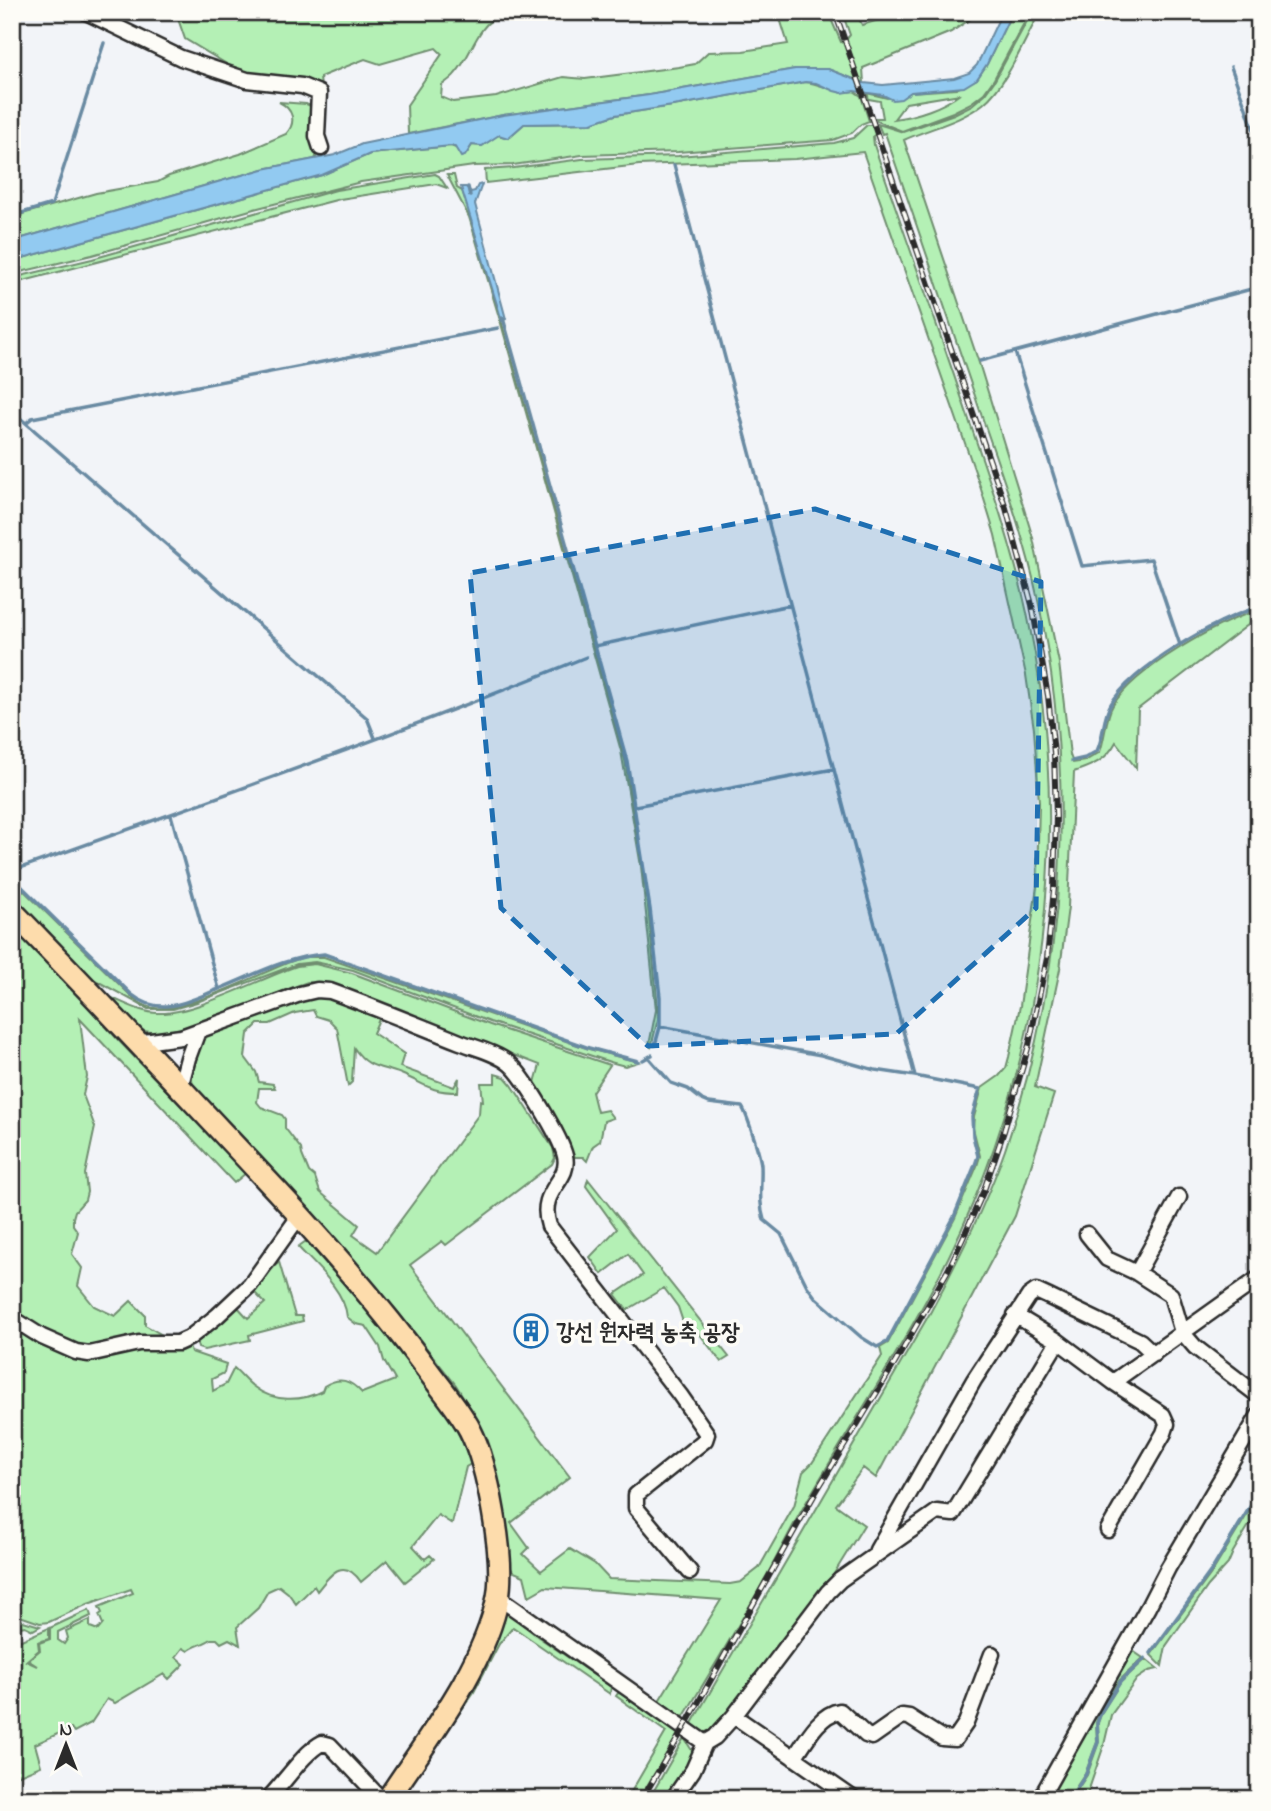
<svg xmlns="http://www.w3.org/2000/svg" width="1271" height="1811" viewBox="0 0 1271 1811" font-family="'Indie Flower','Poor Story',sans-serif">
<rect width="100%" height="100%" fill="#f2f4f8"/>
<filter id="ink" filterUnits="userSpaceOnUse"><feTurbulence type="fractalNoise" baseFrequency=".0143" numOctaves="2"/><feDisplacementMap in="SourceGraphic" scale="14" xChannelSelector="R" yChannelSelector="G"/><feConvolveMatrix kernelMatrix="1 2 1 2 8 2 1 2 1" color-interpolation-filters="sRGB"/></filter>
<g filter="url(#ink)">
<path fill="#b4f0b5" stroke="#708e70" stroke-width="2" fill-rule="evenodd" d="M171,12H498L500,15C476,25 472,56 455,74C452,78 446,82 442,85L441,97L453,102L496,97L563,77L585,79L679,67L695,64L708,52L743,51L788,44L778,12H828L841,42L845,41L850,35L842,12H856L862,25L905,12H981L951,32L863,68L864,83L828,69H795L649,95L503,115L408,134L407,105L442,54L436,48L380,64L365,59L320,77L321,88L245,75L185,39L177,16Z
M1012,12H1030L994,79L984,93L971,103L953,112L902,131L877,121L876,118H883L880,101L869,99L867,93L887,98L911,92L956,89L977,79L987,64ZM960,94C943,107 917,116 894,119L906,103Z
M1032,12H1040C1025,39 1007,85 983,104C960,122 930,128 904,140L979,363L1033,538L1059,663L1070,755L1073,763L1085,761L1100,752C1105,738 1106,716 1113,705C1136,668 1218,622 1259,610V622L1248,625L1138,709L1136,768L1116,742C1106,761 1093,765 1074,772L1068,907L1060,969L1035,1087L1054,1094L1015,1216L876,1478L863,1468L836,1505L864,1525L827,1585L812,1600L724,1718C714,1729 703,1740 691,1725L930,1313C958,1261 985,1206 1005,1150C1068,968 1078,766 1033,578C1018,516 995,456 975,396C945,309 915,221 885,133L882,134L878,124L903,132L954,114L972,105L985,94L995,80Z
M805,82C823,84 835,94 854,91L861,96L869,121L861,124L852,133L833,140L678,152L582,155L513,165L474,166L361,182L254,209L92,255L12,274V261L322,175L370,154L451,146L467,153L472,145L482,146L498,135L508,138L524,124L591,123L615,115L679,105Z
M279,102L306,104L313,107L318,153L315,159L263,169L12,241V217L96,193L158,182L169,176L240,154L286,134C297,122 293,109 279,102Z
M867,125H872L876,134L873,136L874,145C906,239 940,332 971,426C992,487 1013,549 1027,613C1074,827 1045,1061 948,1258C904,1347 848,1429 799,1515C788,1535 778,1555 767,1575C740,1624 710,1673 681,1721L657,1704L721,1600L545,1587L529,1596L524,1576L514,1572L510,1567L487,1445L473,1413L456,1385L397,1311L308,1210L193,1087C189,1065 192,1047 211,1032L295,1000L328,995L380,1017L373,1033L404,1054L400,1067L454,1087L459,1078L458,1092C429,1092 425,1084 401,1074C380,1066 368,1069 354,1048L352,1082L348,1086L337,1028L329,1020L316,1016L313,1010L295,1013L270,1024H258L248,1034L245,1057L256,1072L259,1082L273,1084L275,1088H259L257,1102L261,1107L282,1115L285,1119V1128L301,1149L302,1155L309,1172L315,1177L320,1192L359,1225L353,1235L377,1252L479,1114L480,1100L483,1101L481,1083H495V1074L505,1077L512,1085L553,1148L555,1158L552,1164L446,1245L442,1241L410,1265L570,1477L511,1523L529,1548L523,1554L541,1571L570,1549L595,1564L609,1579L730,1584L741,1582L759,1568L794,1506L803,1472L812,1463L882,1356L880,1348L888,1343L955,1218L977,1166L980,1156L973,1128L974,1117L982,1088L999,1076L1006,1068L1009,1057L1020,1006L1037,886L1039,802L1034,729L1026,675L995,535L980,486L863,152L795,159L639,165L486,183L485,170L514,168L582,159L678,156L834,143L853,138Z
M435,174L439,176L447,188L436,184L340,199L12,284V278L92,259L336,190Z
M447,175H454L457,188L462,191L472,217L625,760L647,897L657,998L658,1019L651,1047L649,1045L656,1010L641,866L621,751L502,327L469,217Z
M12,879L130,995C137,1001 144,1007 154,1008C186,1012 255,976 287,963L304,957H324L589,1049L638,1062L625,1066L610,1062L490,1022L353,970L315,962L297,964L197,1002L173,1009H148L86,975L12,898Z
M12,923L120,1042L246,1173L234,1183L80,1019L87,1077L83,1095L95,1127L85,1174L87,1192L85,1200L75,1211L73,1218V1225L78,1232L72,1254L82,1268L78,1286L94,1306L115,1316L131,1301L145,1315V1325L171,1340L76,1348L12,1312Z
M315,964L352,973L490,1025L610,1065L592,1092L597,1112L607,1110L613,1118L604,1121L600,1141L593,1146L587,1161L583,1157H575L534,1086L540,1065L330,984L308,982C275,992 170,1043 142,1030C129,1024 117,1007 107,996C123,1002 141,1013 158,1013C192,1015 262,978 297,966Z
M588,1179L729,1357L721,1362L695,1328L683,1322L678,1307L664,1288L627,1310L615,1294L643,1275L628,1254L602,1274L590,1257L617,1229L586,1186Z
M306,1241L360,1302L449,1413L471,1461V1464L466,1467L452,1524L438,1515L413,1546L425,1559L430,1555L434,1559L405,1582L387,1560L361,1582C343,1556 331,1574 317,1591L314,1586L296,1604L288,1593L279,1586L268,1591L258,1608L237,1627L240,1645L229,1639L221,1643L217,1639H211C203,1645 195,1645 188,1651L183,1648L176,1657L184,1664L169,1679L164,1674L115,1703L107,1699L91,1723L74,1732L71,1728L35,1744L41,1766L12,1778L14,1749L12,1751L13,1622L20,1620L40,1626L33,1630L25,1626L20,1627L16,1634L19,1641L49,1628V1639L38,1642L39,1650L26,1661L37,1666L28,1660L40,1650L39,1643L50,1639V1628L89,1610L91,1616L58,1632V1640L64,1644L68,1638L66,1631L90,1620V1627L98,1630L103,1624L99,1615L102,1613L99,1607L133,1593L131,1589L88,1604L49,1622L40,1623L20,1616L12,1618V1322L66,1352L187,1342L191,1352L226,1364L224,1373L212,1379L213,1391L226,1384L234,1368C241,1374 247,1382 254,1387C273,1402 301,1402 322,1391L324,1386C340,1376 350,1380 362,1393L395,1380L384,1361L380,1347L366,1326L356,1324L347,1317C345,1291 315,1265 298,1247Z
M279,1262L295,1316H302L303,1321L249,1335L250,1340L204,1350L198,1348L195,1338L235,1304L248,1318L265,1303L252,1290Z
M1259,1495V1515L1248,1527L1233,1552L1228,1564L1208,1586L1166,1646L1162,1666L1151,1655L1213,1571Z
M507,1612L537,1636L611,1687L610,1694L513,1627L499,1644L474,1692L433,1751L503,1613Z
M1130,1649L1143,1658L1119,1681L1100,1711L1096,1723L1097,1742L1085,1774L1068,1799H1045Z
M1146,1659L1158,1669L1149,1671L1137,1679L1111,1715L1104,1745L1088,1792L1081,1799H1071L1087,1775L1099,1742L1098,1723L1102,1712L1121,1682Z
M618,1693L623,1694L679,1733L639,1799H627L666,1732L616,1696Z
M684,1738L693,1752L686,1770L665,1799H649Z"/>
<path fill="#92caf1" stroke="#698aa2" stroke-width="2" d="M1002,12H1012L987,64L977,79L964,87L911,92L901,99L893,100L883,95L854,91L842,93L834,91L816,83L805,82L679,105L615,115L591,123L524,124L508,138L499,135L482,146L472,145L465,156L461,157L455,147L451,146L370,154L322,175L12,261V241L263,169L335,155L362,144L503,115L649,95L795,69H828L864,83L883,85L954,78L969,73L977,65Z
M482,184L475,204L506,319L502,321L461,187H466L471,192L475,191L478,185Z"/>
<g fill="none" stroke-linecap="round" stroke-linejoin="round">
<path stroke="#698aa2" stroke-width="3.5" d="M1231,67L1259,144
M468,187L470,196
M12,216L52,204L104,43
M503,318L595,646L790,605
M1015,352L1082,566L1151,559L1180,645
M980,361L1259,287
M12,411L367,718L375,738
M26,423L32,418L498,328
M595,646L627,761L650,909L660,997V1026L821,1055L875,1070L915,1076
M1072,761L1085,758L1097,751C1104,736 1103,717 1111,704C1133,667 1217,619 1259,607
M635,806L834,769
M171,815L219,989C254,975 286,957 324,954L589,1048L638,1061
M12,871C205,802 397,734 586,657
M12,877L131,994C161,1018 188,1001 219,989
M655,1045L660,1027
M649,1058L671,1083L688,1089L702,1100L709,1103L742,1107C747,1114 760,1155 761,1165C762,1184 758,1200 764,1220L781,1234L807,1286L815,1297L861,1337L877,1347L887,1342L954,1217L975,1165L978,1156L973,1136L972,1117L980,1089L915,1076L674,165
M643,1060L652,1055
M1151,1653L1213,1568L1259,1492
M1070,1799L1086,1774L1094,1752L1098,1742L1097,1723L1101,1712L1120,1682L1145,1658"/>
<defs>
<path id="street" d="M86,12L181,58L247,80L302,86L319,93L317,136L321,148
M136,1043L181,1037L300,994L317,990L330,991C374,1007 417,1025 460,1042C476,1048 497,1053 510,1064C524,1076 561,1138 565,1156C571,1182 537,1189 549,1226L680,1395L707,1434L705,1440L636,1495V1508L690,1572
M180,1088L188,1058L198,1031
M1087,1234L1107,1259L1137,1273L1171,1295L1182,1332L1195,1347L1259,1396
M1137,1273L1179,1197
M1015,1315L1058,1341
M12,1318L42,1337L76,1352L89,1354L139,1343H178L189,1338L217,1316L250,1285L300,1215
M1108,1530L1164,1433L1167,1424L1163,1415L1113,1382
M877,1550L974,1380L1029,1296L1036,1291L1049,1297L1140,1341L1154,1354
M498,1597L705,1743L715,1737L734,1716L828,1592L840,1580L937,1512L953,1514L1058,1341L1113,1382L1259,1278
M734,1716L854,1799
M794,1758C805,1742 819,1714 840,1711L866,1735L872,1737L902,1716L909,1717L942,1738L955,1739L966,1723L992,1654
M268,1799C284,1783 304,1752 322,1743L330,1745L381,1799
M673,1799L693,1770L705,1743
M1040,1799L1148,1607L1168,1568L1259,1415"/>
<path id="primary" d="M12,911C102,1003 189,1097 277,1191C331,1249 382,1308 429,1372C443,1391 459,1409 470,1430C488,1465 505,1559 498,1597C485,1666 426,1741 388,1799"/>
</defs>
<use href="#street" stroke="#2b2b2b" stroke-width="19"/>
<use href="#primary" stroke="#2b2b2b" stroke-width="26"/>
<use href="#street" stroke="#fdfcf7" stroke-width="14"/>
<use href="#primary" stroke="#fddcac" stroke-width="21"/>
<defs>
<path id="rail" d="M642,1799L684,1728L816,1492L895,1363L948,1270L963,1238L984,1190L1004,1131L1029,1045L1047,958L1054,889L1056,816L1054,753L1048,696L1032,605L1006,508L835,12"/>
</defs>
<use href="#rail" stroke="#2b2b2b" stroke-width="6"/>
<use href="#rail" stroke="#fdfcf7" stroke-width="3.5" stroke-dasharray="10" stroke-linecap="butt"/>
</g>
</g>
<path fill="#1f6fb2" fill-opacity="0.2" stroke="#1f6fb2" stroke-width="5" stroke-dasharray="14 9" stroke-linejoin="round" d="M815,509L1041,582L1036,908L896,1034L648,1046L501,908L470,573Z"/>
<defs>
<symbol id="building-ring" viewBox="-11 -11 22 22"><circle r="9.5" fill="#fdfcf7" stroke="#1f6fb2" stroke-width="1.5"/><path d="M-4-6H4V6H1V3H-1V6H-4ZM-2.5-4.3h1.7v1.8h-1.7ZM.8-4.3h1.7v1.8H.8ZM-2.5-1h1.7V.8h-1.7ZM.8-1h1.7V.8H.8Z" fill="#1f6fb2"/></symbol>
</defs>
<g fill-rule="evenodd">
<use href="#building-ring" x="512" y="1312" width="38" height="38"/>
</g>
<g text-anchor="middle" stroke-width="7" stroke-linejoin="round" paint-order="stroke">
<g font-size="23" font-weight="bold" fill="#2b2b2b" stroke="#fdfcf7" text-anchor="start">
<text x="556" y="1339">강선 원자력 농축 공장</text>
</g>
</g>
<rect width="1271" height="1811" fill="none" stroke="#fdfcf7" stroke-width="42"/>
<rect x="21" y="21" width="1229" height="1769" fill="none" stroke="#2b2b2b" stroke-width="2.5" filter="url(#ink)"/>
<g transform="translate(66 1745)" stroke="#fdfcf7" stroke-width="5" paint-order="stroke">
<path d="M0-5L12 26L0 18L-12 26Z" fill="#2b2b2b"/>
<text y="-10" font-size="19" font-weight="bold" text-anchor="middle" fill="#2b2b2b">N</text>
</g>
</svg>
